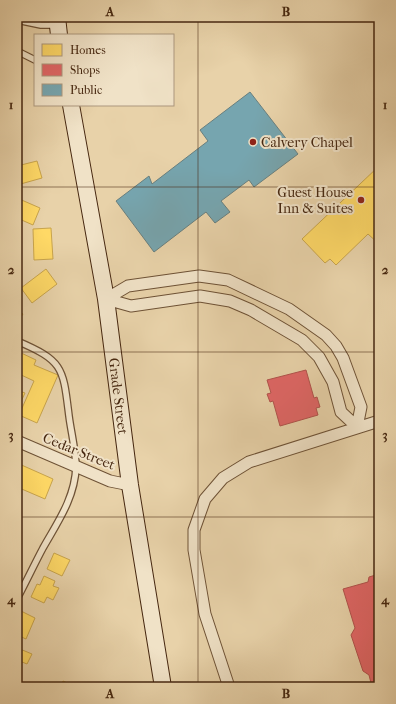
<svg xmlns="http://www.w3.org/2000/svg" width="396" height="704" viewBox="0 0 396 704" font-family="'IM FELL French Canon',serif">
<rect width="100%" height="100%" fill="#e8d2a9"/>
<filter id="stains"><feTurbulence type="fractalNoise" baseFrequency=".005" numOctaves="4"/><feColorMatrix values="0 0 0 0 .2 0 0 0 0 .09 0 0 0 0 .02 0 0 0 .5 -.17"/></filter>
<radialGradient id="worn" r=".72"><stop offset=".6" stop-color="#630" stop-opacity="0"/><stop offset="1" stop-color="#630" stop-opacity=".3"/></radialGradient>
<path fill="#ffd966" stroke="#c8a44c" d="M17,130L19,131L17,148Z
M37,161L42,178L17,185V166Z
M379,166V244L368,234L336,265L330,259L325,263L302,239Z
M17,198L40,208L33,225L17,218Z
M51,228L53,259L34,260L33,229Z
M46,269L57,284L32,303L21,288Z
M17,309L23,314L17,323Z
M17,351L36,360L34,365L58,375L37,423L19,415L34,381L17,373Z
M17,390L25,393L17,410Z
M17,463L53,479L45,499L17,487Z
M54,553L70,560L62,576L47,569Z
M44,576L55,581L53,586L59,588L53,600L47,597L44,603L31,597L37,584L40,585Z
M21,611L35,618L26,639L17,635V619Z
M20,649L32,654L27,664L17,660Z
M63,681L76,687H60Z"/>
<path fill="#e06666" stroke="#b2534c" d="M306,370L314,398L317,397L320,407L316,408L318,415L280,426L273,401L270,402L267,394L271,393L267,380Z
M379,574V687H372L369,675L363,671L351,635L355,628L343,589L368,582L369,577Z"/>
<path fill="#76a5af" stroke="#687f7f" d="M250,92L298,154L254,187L249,180L221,201L230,212L215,223L206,212L154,252L116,201L149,176L152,184L208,141L200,130Z"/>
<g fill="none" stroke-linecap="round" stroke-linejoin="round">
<defs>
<path id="lane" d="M17,20L41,25H57
M17,51L35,60
M17,341C64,361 63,368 69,416C71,432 76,451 76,467C75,498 57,523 43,548C34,565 26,582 17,599"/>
<path id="street" d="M106,299L128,286L199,276L228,280L289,309L326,335L336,346L343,358L361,407L357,427
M106,299L131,306L200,296L230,301L251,310L302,340L319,357L333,382L341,412L357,427
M17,441L110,481L130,485
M229,687L205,614L194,550V530L205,499L223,478L249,462L379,421"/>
<g id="secondary">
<path d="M57,17L59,35"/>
<path id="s1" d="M71,105L106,299L130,485L163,687"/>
</g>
</defs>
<use href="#lane" stroke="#6e5236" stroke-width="8"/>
<use href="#street" stroke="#6e5236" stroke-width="13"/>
<use href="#secondary" stroke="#462710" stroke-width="18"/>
<use href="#lane" stroke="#f0e2c7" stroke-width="5.5"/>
<use href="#street" stroke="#f0e2c7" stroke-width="11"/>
<use href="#secondary" stroke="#f0e2c7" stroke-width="16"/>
</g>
<path fill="none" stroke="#462710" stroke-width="1" stroke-opacity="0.55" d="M198,17V687M17,187H379M17,352H379M17,517H379"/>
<g fill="#8f2418" stroke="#f0e2c7" stroke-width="1.5">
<circle cx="253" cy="142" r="4"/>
<circle cx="361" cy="200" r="4"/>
</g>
<g text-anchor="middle" stroke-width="4" stroke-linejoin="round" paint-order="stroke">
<g font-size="14" fill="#462710" stroke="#f0e2c7" text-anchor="start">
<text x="261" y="147">Calvery Chapel</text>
<text x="353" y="197" text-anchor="end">Guest House<tspan x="353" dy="16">Inn &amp; Suites</tspan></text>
</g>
<g font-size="14" fill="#462710" stroke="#f0e2c7">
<text dy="5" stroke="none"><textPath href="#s1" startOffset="295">Grade Street</textPath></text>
<text transform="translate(79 451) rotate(22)" y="5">Cedar Street</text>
</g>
</g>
<rect width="396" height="704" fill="none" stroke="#e8d2a9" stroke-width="44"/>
<rect x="34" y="34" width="140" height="72" fill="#f0e2c7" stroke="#ac977e"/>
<rect x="42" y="44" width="20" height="12" fill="#ffd966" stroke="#ac977e"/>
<text x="70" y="54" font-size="12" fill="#462710">Homes</text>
<rect x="42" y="64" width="20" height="12" fill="#e06666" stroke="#ac977e"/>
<text x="70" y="74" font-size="12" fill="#462710">Shops</text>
<rect x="42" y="84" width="20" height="12" fill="#76a5af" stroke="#ac977e"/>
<text x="70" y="94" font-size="12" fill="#462710">Public</text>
<rect x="22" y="22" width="352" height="660" fill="none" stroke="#462710" stroke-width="1.5"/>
<g font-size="13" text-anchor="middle" font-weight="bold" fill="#462710">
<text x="110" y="16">A</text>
<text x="286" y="16">B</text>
<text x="11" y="109">1</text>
<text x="385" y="109">1</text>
<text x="11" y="274">2</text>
<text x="385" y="274">2</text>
<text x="11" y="439">3</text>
<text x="385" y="439">3</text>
<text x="11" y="604">4</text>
<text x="385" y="604">4</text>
<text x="110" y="698">A</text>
<text x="286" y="698">B</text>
</g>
<rect width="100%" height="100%" filter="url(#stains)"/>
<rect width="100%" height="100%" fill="url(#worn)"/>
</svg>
